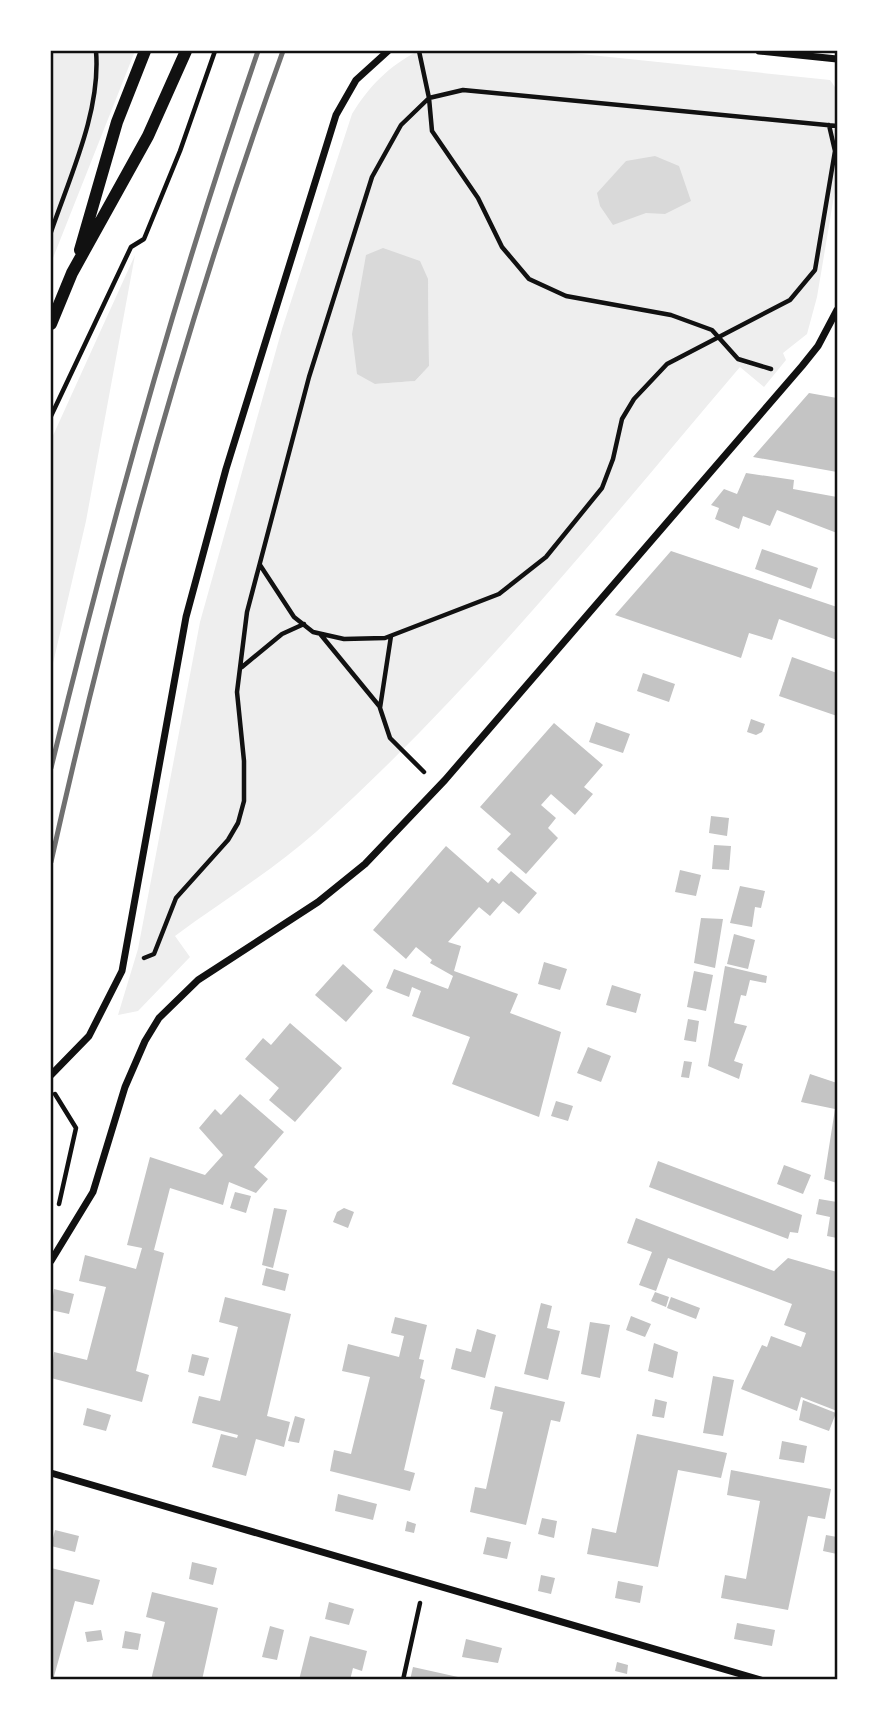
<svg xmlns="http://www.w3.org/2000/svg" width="888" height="1731" viewBox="0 0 888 1731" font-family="'PT Sans',sans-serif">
<rect width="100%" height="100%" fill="#fff"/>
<path fill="#eee" fill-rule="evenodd" d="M51,51H135L51,263Z
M418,51H552L830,80L837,90V178L817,297L807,334L783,353L786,360L764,387L740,367C605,526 472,692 316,832C273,870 221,902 175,936L190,957L138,1011L118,1015L138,949L200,622L282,329L352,114C370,85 388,67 418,51ZM428,279L429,366L415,381L375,384Z
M135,255L86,521L51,672V440Z"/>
<path fill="#d9d9d9" d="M655,156L679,166L691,201L665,214L646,213L613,225L600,206L597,193L626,161Z
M383,248L420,261L428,279L429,366L415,381L375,384L357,374L352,334L366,255Z"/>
<path fill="#c4c4c4" d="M809,393L837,398V472L753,457Z
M746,473L794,480L793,489L837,497V533L777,510L770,526L743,516L739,529L715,519L719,508L711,505L724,489L737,494Z
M762,549L818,568L811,589L755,569Z
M671,551L837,607V640L779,619L772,640L749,633L741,658L615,615Z
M792,657L837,673V716L779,696Z
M643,673L675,684L669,702L637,691Z
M751,719L765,724L762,732L756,735L747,732Z
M596,722L630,734L623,753L589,742Z
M554,723L603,765L584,787L593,794L575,815L551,794L541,805L556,818L548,828L558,838L526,874L497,849L511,834L480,807Z
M711,816L729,818L727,836L709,833Z
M714,845L731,846L729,870L712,869Z
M446,846L488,883L492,878L499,884L511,871L537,893L519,914L503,901L490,916L479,907L448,942L461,946L454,971L518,994L510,1013L561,1032L539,1117L452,1084L470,1037L412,1016L421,991L412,987L409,997L386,988L394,969L448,989L453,976L430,963L432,960L416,947L406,959L373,930Z
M680,870L701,875L696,896L675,892Z
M740,886L765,891L761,908L755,907L752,927L730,923Z
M701,918L723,919L715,968L694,963Z
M734,934L755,940L748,969L727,964Z
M544,962L567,969L560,990L538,984Z
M343,964L373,991L346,1022L315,995Z
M725,966L767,976L766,983L750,980L746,996L741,995L734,1023L747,1026L734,1061L743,1064L739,1079L708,1066Z
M694,971L713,975L706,1011L687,1007Z
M612,985L641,994L636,1013L606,1005Z
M688,1019L699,1021L696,1042L684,1040Z
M290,1023L342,1068L295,1122L269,1100L279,1088L245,1059L263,1038L271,1045Z
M588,1047L611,1056L601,1082L577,1073Z
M684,1061L692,1062L689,1078L681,1077Z
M810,1074L837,1083V1183L824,1179L835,1109L801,1102Z
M240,1094L284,1132L254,1167L268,1179L256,1193L229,1182L223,1205L170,1188L154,1250L164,1253L136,1371L149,1375L142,1402L51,1378L54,1352L87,1360L106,1287L79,1281L85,1255L136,1269L142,1248L127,1245L150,1157L205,1175L223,1155L199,1128L215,1109L221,1115Z
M556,1101L573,1106L568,1121L551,1116Z
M658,1161L802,1215L798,1233L790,1232L788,1239L649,1187Z
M784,1165L811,1175L803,1194L777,1184Z
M235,1192L251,1196L246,1213L230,1208Z
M819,1199L837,1202V1238L827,1236L830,1217L816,1214Z
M274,1208L287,1210L273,1268L262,1265Z
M344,1208L354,1212L348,1228L333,1222L337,1212Z
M636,1218L774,1271L788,1258L837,1272V1411L801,1397L797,1411L741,1389L762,1345L767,1347L771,1336L801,1347L806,1333L784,1325L792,1304L668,1258L656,1291L639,1285L652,1252L627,1243Z
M266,1268L289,1274L285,1291L262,1285Z
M54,1289L74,1294L69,1314L51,1310Z
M655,1292L669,1297L666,1307L651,1301Z
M225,1297L291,1314L267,1416L290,1422L284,1447L256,1439L246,1476L212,1467L221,1434L237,1438L238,1435L192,1423L199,1396L220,1401L238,1327L219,1322Z
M671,1297L700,1308L696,1319L667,1308Z
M541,1303L552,1306L547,1328L560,1331L548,1380L524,1374Z
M631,1316L651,1324L645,1337L626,1330Z
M395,1317L427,1325L419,1359L424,1360L420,1378L425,1380L404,1470L415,1473L410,1491L330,1471L334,1450L351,1454L370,1377L342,1371L348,1344L399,1357L404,1336L391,1333Z
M590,1322L610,1325L600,1378L581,1374Z
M477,1329L496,1335L485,1378L451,1369L456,1348L471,1352Z
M654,1343L678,1352L673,1378L648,1371Z
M192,1354L209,1358L204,1376L188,1372Z
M713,1376L734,1380L723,1436L703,1433Z
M495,1386L565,1402L560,1422L551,1420L526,1525L470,1512L475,1487L486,1489L503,1412L490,1409Z
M655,1399L667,1402L664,1418L652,1416Z
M803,1400L836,1413L829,1431L799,1420Z
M87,1408L111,1415L106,1431L83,1425Z
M295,1416L305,1419L299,1443L288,1441Z
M637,1434L727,1453L721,1478L678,1470L658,1567L587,1554L592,1528L616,1533Z
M782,1441L807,1446L804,1463L779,1459Z
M731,1470L831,1489L825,1519L808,1516L788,1610L721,1598L725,1575L746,1579L760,1501L727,1495Z
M338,1494L377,1504L373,1520L335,1511Z
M542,1518L557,1521L554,1538L538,1534Z
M407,1521L416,1524L414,1533L405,1531Z
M55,1530L79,1536L75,1552L51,1546Z
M826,1535L837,1537V1554L823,1551Z
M487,1537L511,1542L507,1559L483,1554Z
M192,1562L217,1568L213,1585L189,1579Z
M51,1568L100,1580L93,1605L75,1601L53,1680Z
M541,1575L555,1578L551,1594L538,1591Z
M618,1581L643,1586L640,1603L615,1598Z
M152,1592L218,1608L202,1680H151L165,1622L146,1617Z
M329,1602L354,1609L349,1625L325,1619Z
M737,1623L775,1630L772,1646L734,1639Z
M270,1626L284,1630L277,1660L262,1657Z
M101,1630L103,1640L87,1642L85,1632Z
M125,1631L141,1634L138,1650L122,1648Z
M310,1636L367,1651L362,1671L353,1668L350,1680H299Z
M466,1639L502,1648L498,1663L462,1657Z
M617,1662L628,1665L627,1674L615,1671Z
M413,1667L467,1679V1680H410Z"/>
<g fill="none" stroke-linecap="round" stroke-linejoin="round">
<path stroke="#111" stroke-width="4.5" d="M419,51L429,98L432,131L478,198L502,247L529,279L566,296L671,315L712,330L738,359L771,369
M51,232C70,176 101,111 96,51
M51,416L131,247L144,239L180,151L215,51
M260,565L294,617L313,632L344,639L385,638L499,594L546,557L602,488L613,459L622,419L634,399L667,364L790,300L815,270L835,151L829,125
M321,635L380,707
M391,636L380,708L390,738L424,772
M242,667L282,634L304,624
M144,958L154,954L176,898L228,840L238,823L244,801V761L237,692L247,612L309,377L372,177L401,125L429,98L463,90L837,126
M55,1094L76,1128L59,1204
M403,1680L420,1603"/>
<path stroke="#111" stroke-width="7" d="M759,51L837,59
M51,1075L89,1036L122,971L186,617L226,469L336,115L356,80L388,51
M51,1261L93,1192L125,1087L145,1041L159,1018L198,980L318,902L365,864L445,780L802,366L818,346L837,310
M51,1473L761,1680"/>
<path stroke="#111" stroke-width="12" d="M80,250L117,122L145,51
M51,324L72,273L148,136L186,51"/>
<path stroke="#707070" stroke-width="5" d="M51,768C110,526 177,286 258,51
M51,862C112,589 188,315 283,51"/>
</g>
<rect width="888" height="1731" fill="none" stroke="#ffffff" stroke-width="105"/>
<rect x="52" y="52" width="784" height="1626" fill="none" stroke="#111" stroke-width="2.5"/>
</svg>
